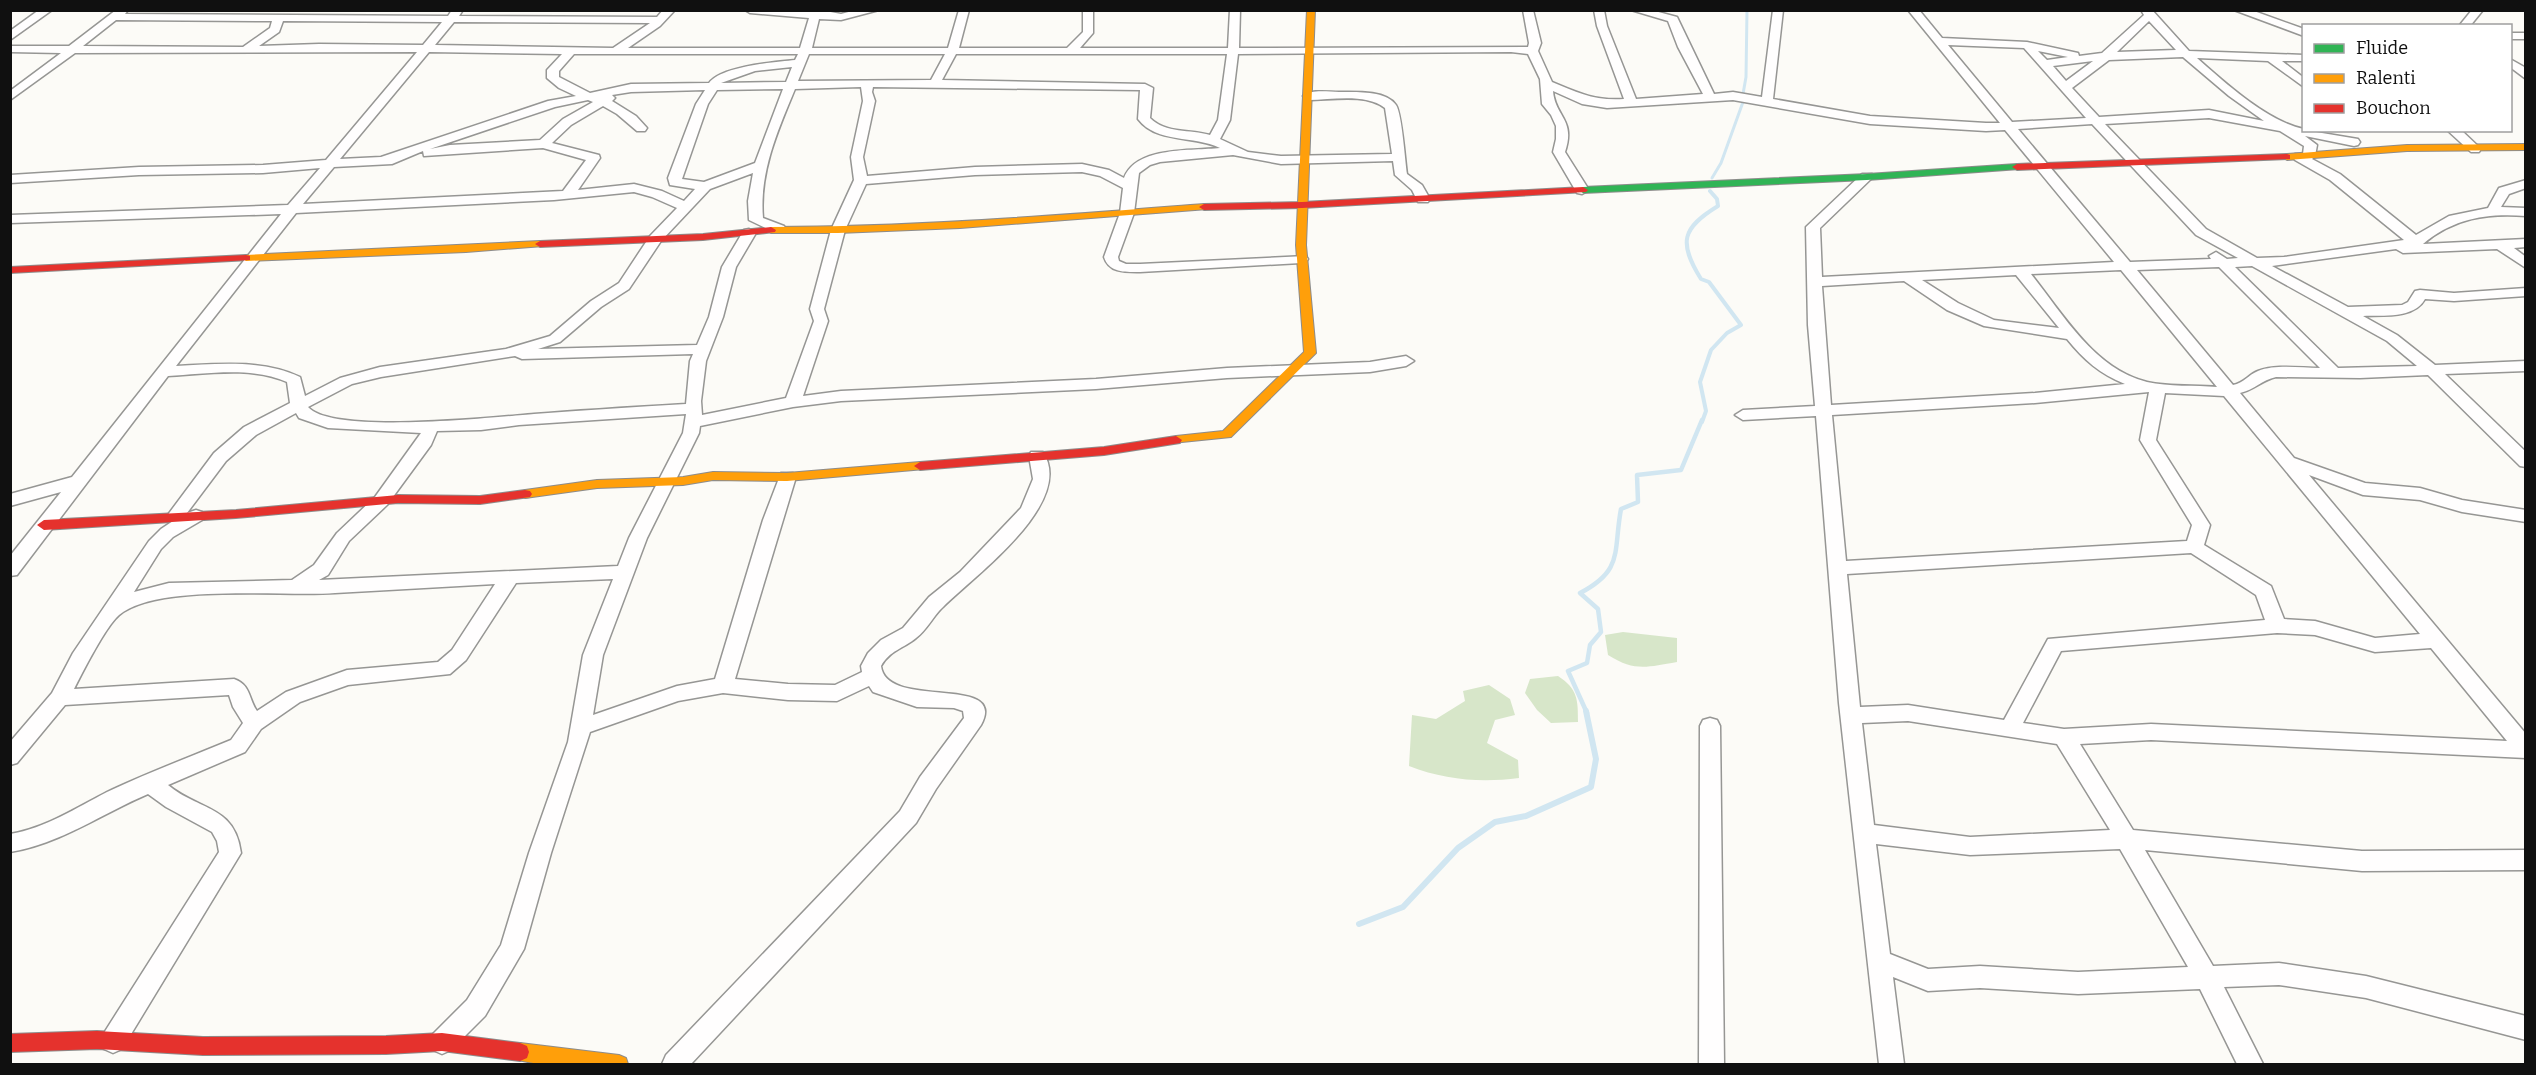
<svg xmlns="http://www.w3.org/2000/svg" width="2536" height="1075" viewBox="0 0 2536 1075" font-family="Bitter,serif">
<rect width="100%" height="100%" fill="#fcfbf7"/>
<path fill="#d7e6c9" d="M1623,632L1677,638V662C1647,667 1635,672 1608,655L1605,635Z
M1558,676C1578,689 1578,700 1578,722L1551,723L1537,710L1525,693L1530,679Z
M1489,685L1510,699L1515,715L1495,720L1487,743L1518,760L1519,778C1481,783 1445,780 1409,766L1412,715L1436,719L1465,701L1463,691Z"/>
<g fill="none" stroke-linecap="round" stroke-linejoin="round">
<path stroke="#d1e6f1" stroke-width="3" d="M1743,94L1746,77L1747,10
M1712,178L1721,163L1743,102"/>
<path stroke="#d1e6f1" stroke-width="4" d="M1702,422L1706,411L1700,382L1711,350L1727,333L1741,325L1709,282L1701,279C1678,242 1682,228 1718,206L1717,199L1710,191"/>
<path stroke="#d1e6f1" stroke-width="4.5" d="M1587,713L1568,671L1587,663L1590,645L1601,632L1598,609L1580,593C1624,570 1613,552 1621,509L1638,502L1637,475L1681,470L1702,420"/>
<path stroke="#d1e6f1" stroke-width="6" d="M1359,924L1403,907L1458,848L1495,822L1526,816L1591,787L1596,759L1586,711"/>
<defs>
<path id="street" d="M39,10H52L10,40V31Z
M116,10H128L125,14L448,16L452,10H463L459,16L657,17L663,10H675L660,26L628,48H800L809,18L750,13L745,10H820L841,14L856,10H879L841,20L819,19L812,48H948L959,10H969L959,48H1067L1083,32V10H1093V33L1080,48H1228L1230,10H1240L1239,48L1528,47L1529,43L1523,10H1533L1541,43L1538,51L1552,82C1578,93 1595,101 1624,99L1597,26L1594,10H1604L1607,26L1636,99L1703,94L1678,47L1668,21L1631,10H1651L1677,17L1714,94L1733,92L1762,97L1773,10H1783L1773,99L1870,116L1986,123H2000L1908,10H1919L1942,38L2027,42L2078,53L2079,56L2102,53L2144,15L2141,10H2152L2189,51L2304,55V61H2282L2304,78V87L2268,61L2197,58C2224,82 2268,122 2304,129V130L2358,139L2360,142L2358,145L2354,146L2305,136L2317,145L2315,156L2312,159L2340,174L2416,235L2449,216L2488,208L2499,188L2526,180V188L2509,194L2501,207L2526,208V216C2487,213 2454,218 2423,244L2526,239V247L2514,248L2526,257V268L2497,249L2403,253L2396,249L2272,266L2348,307L2402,305L2408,302L2415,291L2420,290L2454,293L2526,288V296L2454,301L2425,299C2414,319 2383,315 2363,316L2397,335L2435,365L2526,361V371L2445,374L2526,452V467L2520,466L2428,375L2360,378L2276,377C2262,380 2254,390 2240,393L2294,458L2365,483L2420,488L2462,500L2526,510V522L2462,512L2420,500L2363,495L2309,475L2526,734V758L2151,740L2080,744L2133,830L2362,851L2526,850V870L2362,871L2145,850L2213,966L2279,963L2366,976L2526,1016V1040L2366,998L2279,985L2224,987L2263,1064H2237L2200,989L2078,994L1980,988L1928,991L1893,977L1904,1064H1879L1839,703L1816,416L1743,420L1735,415L1743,410L1815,406L1808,325L1806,227L1862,174H1872L1873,177L1820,228L1822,277L2114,262L2005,130L1986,131L1870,124L1733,100L1607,108L1582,104L1553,91C1555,117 1576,119 1565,152L1589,190L1582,194L1577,193L1553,152L1556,139V126L1551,115L1542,104L1540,79L1528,54L1511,52L1238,54L1230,120L1220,139L1248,152L1281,156L1392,154L1385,108C1365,93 1332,100 1309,100L1303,96C1311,89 1328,92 1339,92C1354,92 1386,90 1396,105C1402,114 1405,161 1407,174L1422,185L1430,199L1428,202H1418L1412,190L1395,175L1393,161L1281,164L1233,155L1160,162L1150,165L1139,173L1134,213L1118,257L1119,261L1126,264H1140L1306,256L1308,259L1306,262L1301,263L1140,272C1125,272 1109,273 1104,257L1120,213L1123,188L1100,176L1082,172L975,175L866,184L845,230L824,309L828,321L803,396L841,391L1096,379L1227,368L1370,362L1406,356L1414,361L1406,366L1370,372L1227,378L1096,389L841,401L793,407L700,426L699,433L647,538L603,655L593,715L677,686L715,679L763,520L781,473H793L796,477L735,679L788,684L835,685L862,672L861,666L868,653L881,640L903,628L929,597L960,572L1021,508L1033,479L1029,456L1031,452H1043C1076,503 974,576 943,607C933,616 927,630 916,638C904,648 889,651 881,666C886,711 1009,673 981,725L936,789L916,823L691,1064H662L666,1055L900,811L920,777L964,718L963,711L954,708L917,707L873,692L869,686L837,701L788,700L723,693L678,701L590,732L551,853L524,949L485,1016L451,1050L442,1054L433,1050L429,1042L433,1034L467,1000L501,945L529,853L568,742L583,655L613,579L516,583L466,660L450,674L348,685L300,702L261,729L245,752L168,785C199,811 235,805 241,853L122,1049L113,1053L104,1049L101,1041L104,1033L219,852L217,841L212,832L166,807L148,794C103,813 60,844 10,852V834C46,828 76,808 107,792C147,773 190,757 231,740L243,723L233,707L229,695L65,705L17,763L10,765V742L52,693L73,653L149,541L161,529L173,521L167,516L214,453L244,427L290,403L287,382C252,366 205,374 168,376L17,575L10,576V556L61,492L10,506V494L72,477L281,214L10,223V215L288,205L320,168L263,173L139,175L10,183V175L139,167L263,165L326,160L417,52L75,53L10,100V91L61,53L10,52V46H69ZM116,20L272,21L270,28L243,47L83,46ZM283,21L442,22L423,45L319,44L259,46L279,32ZM2149,21L2176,50L2117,52ZM454,22L650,23L613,48L435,45ZM1948,45L2024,48L2086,118L2012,122ZM2038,51L2068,57L2047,60ZM429,52L562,54L547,70V78L559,88L576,96L548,101L381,157L340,159ZM574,54H798L795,60C775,62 721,66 709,83L631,84L590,93L559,77V71ZM809,54H945L931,80L798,81ZM956,54H1227L1218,120L1210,135C1190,129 1166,134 1150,118L1153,88L1145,84L942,80ZM2183,57L2229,96L2264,121L2209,110L2099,117L2072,88L2109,60ZM2093,61L2066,81L2053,66ZM792,67L786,82L721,83L755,71ZM861,87L863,101L851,157L854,180L831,230L810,309L814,321L786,398L702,415L701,401L706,361L723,317L736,267L756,233L749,229L744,230L722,267L709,317L697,345L538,349L560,342L601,307L629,289L661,241L710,189L753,173L748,201L749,220L774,232H784L786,229L784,226L763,218C759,172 778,130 795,89ZM873,87L1140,90L1138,119C1157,144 1194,135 1220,148C1192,151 1136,146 1124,178L1109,170L1082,164L975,167L867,176L863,157L875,101L872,92ZM783,89L755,163L704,182L682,179L708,104L717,90ZM705,90L696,104L668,178L670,185L695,189L684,201L662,191L634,184L578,190L600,158L599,155L552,143L571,125L603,106L617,114L637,131H645L647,128L636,116L612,101L615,98L612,95L631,92ZM588,100L593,102L563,119L540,140L450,145L430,149L555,107ZM2209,118L2280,131L2304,146L2303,154H2295L2293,157L2295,160L2330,180L2404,240L2284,257L2257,258L2206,229L2105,124ZM2092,124L2196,235L2238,258L2227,259L2216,252L2209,256L2211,259L2130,262L2018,129ZM543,148L586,160L563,191L303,204L334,167L392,164L423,151L424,156ZM634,192L652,197L677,208L650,236L619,283L591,301L550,336L506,349L380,367L340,378L305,396L300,377C262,359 217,364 176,366L296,213L554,200ZM2252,266L2387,341L2417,366L2338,368L2235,267ZM2219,267L2320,368C2300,368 2276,364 2258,371C2248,375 2244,383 2233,385L2137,270ZM2121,270L2217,387C2195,385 2169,387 2147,382C2094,369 2063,314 2031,274ZM2016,275L2059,328L1994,320L1958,303L1922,280ZM1904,281L1947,310L1984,326L2067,339C2084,360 2100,374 2125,384L2035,393L1831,405L1822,286ZM693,354L690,361L686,404C635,407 585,410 534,414C495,417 332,435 308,407L352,384L381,377L515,356L522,359ZM2149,392L2140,440L2192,525L2187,541L1846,561L1832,415L2035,403ZM2165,393L2224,396L2420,634L2375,638L2315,621L2284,619L2271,586L2204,545L2210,525L2156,440ZM296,413L299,418L328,428L421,433L375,497L337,533L314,565L292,580L169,583L134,592L161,549L173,537L202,520L205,516L202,512L196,510L187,513L226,461L256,435ZM686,414L683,433L629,538L618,566L319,580L328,575L349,541L387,505L431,445L437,431L481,430L519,425ZM2191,553L2256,595L2265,620L2048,639L2004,720L1908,705L1860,707L1847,574ZM495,584L452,650L438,662L347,670L286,692L257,711C248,698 251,685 234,679L74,689C82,673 106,626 119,615C157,583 284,597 335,593C389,590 442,587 495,584ZM2277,633L2315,635L2375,652L2431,648L2507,741L2151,724L2064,729L2023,723L2061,651ZM1908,721L2057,744L2110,830L1970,837L1874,825L1862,723ZM1876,844L1970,855L2120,849L2188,967L2078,972L1980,966L1928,969L1890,954Z
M2234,10H2251L2304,29V36Z
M2472,10H2483L2470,26H2459Z
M2510,33H2526V39H2510Z
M2510,59L2526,68V79L2510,67Z
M2447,130H2461L2481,149L2479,152H2471Z
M1710,718L1717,720L1720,726L1724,1064H1699L1700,726L1703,720Z"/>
<path id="fast" d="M2017,164L2022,167L2020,169L1867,180L1583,193L1578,190L1583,187L1867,174Z"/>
<path id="slow" d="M1307,10H1315L1306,245L1316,353L1231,437L1172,443L1170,440L1176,436L1223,431L1304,352L1296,245Z
M2526,144V150L2407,151L2287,160L2282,157L2287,154L2407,145Z
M1204,204L1208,205V209L960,228L838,233H771L766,230L771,227C916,227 1060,215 1204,204Z
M540,241L544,242V246L466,252L246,261L241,258L246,255Z
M920,462L926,466L925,469L787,481L713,480L683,485L597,488L525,498L518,494L525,490L597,480L683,477L713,472L787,473Z
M520,1043L619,1055L626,1058L628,1064C601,1067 538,1068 513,1058L511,1052L513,1046Z"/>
<path id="jam" d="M2287,154L2290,155V159L2017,170L2012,167L2017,164Z
M1583,187L1588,190L1586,192L1302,208L1204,210L1199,207L1204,204L1302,202Z
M771,227L776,230L775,232L703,240L540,247L535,244L540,241L703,234Z
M246,255L250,256V260L10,273V267Z
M1176,436L1182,440L1180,443L1104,455L920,470L914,466L920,462L1104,447Z
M525,490L530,491L532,494L530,497L480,504L398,503L236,518L44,530L37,525L44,520L236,510L398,495L480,496Z
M97,1031L203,1037L386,1036L442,1033L520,1043L527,1046L529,1052L527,1058L520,1061L442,1051L386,1054L203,1055L97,1049L10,1052V1034Z"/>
</defs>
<use href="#street" stroke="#969694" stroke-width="3"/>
<use href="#fast" stroke="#8d8c8b" stroke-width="2"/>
<use href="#slow" stroke="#8d8c8b" stroke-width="2"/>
<use href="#jam" stroke="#8d8c8b" stroke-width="2"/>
<use href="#street" fill="#fffefe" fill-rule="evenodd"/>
<use href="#fast" fill="#30b455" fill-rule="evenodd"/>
<use href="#slow" fill="#ff9f0a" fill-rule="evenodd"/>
<use href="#jam" fill="#e5322d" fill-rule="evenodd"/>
</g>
<rect width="2536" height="1075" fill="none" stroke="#101010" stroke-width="24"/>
<rect x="2302" y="24" width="210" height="108" fill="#ffffff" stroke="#9f9f9f" stroke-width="1.5"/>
<rect x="2314" y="44" width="30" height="9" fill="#30b455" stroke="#9f9f9f" stroke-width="1.5"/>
<text x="2356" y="54" font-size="18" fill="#101010">Fluide</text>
<rect x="2314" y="74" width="30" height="9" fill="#ff9f0a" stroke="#9f9f9f" stroke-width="1.5"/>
<text x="2356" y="84" font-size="18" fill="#101010">Ralenti</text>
<rect x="2314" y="104" width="30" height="9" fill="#e5322d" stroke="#9f9f9f" stroke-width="1.5"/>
<text x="2356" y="114" font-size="18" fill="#101010">Bouchon</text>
</svg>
